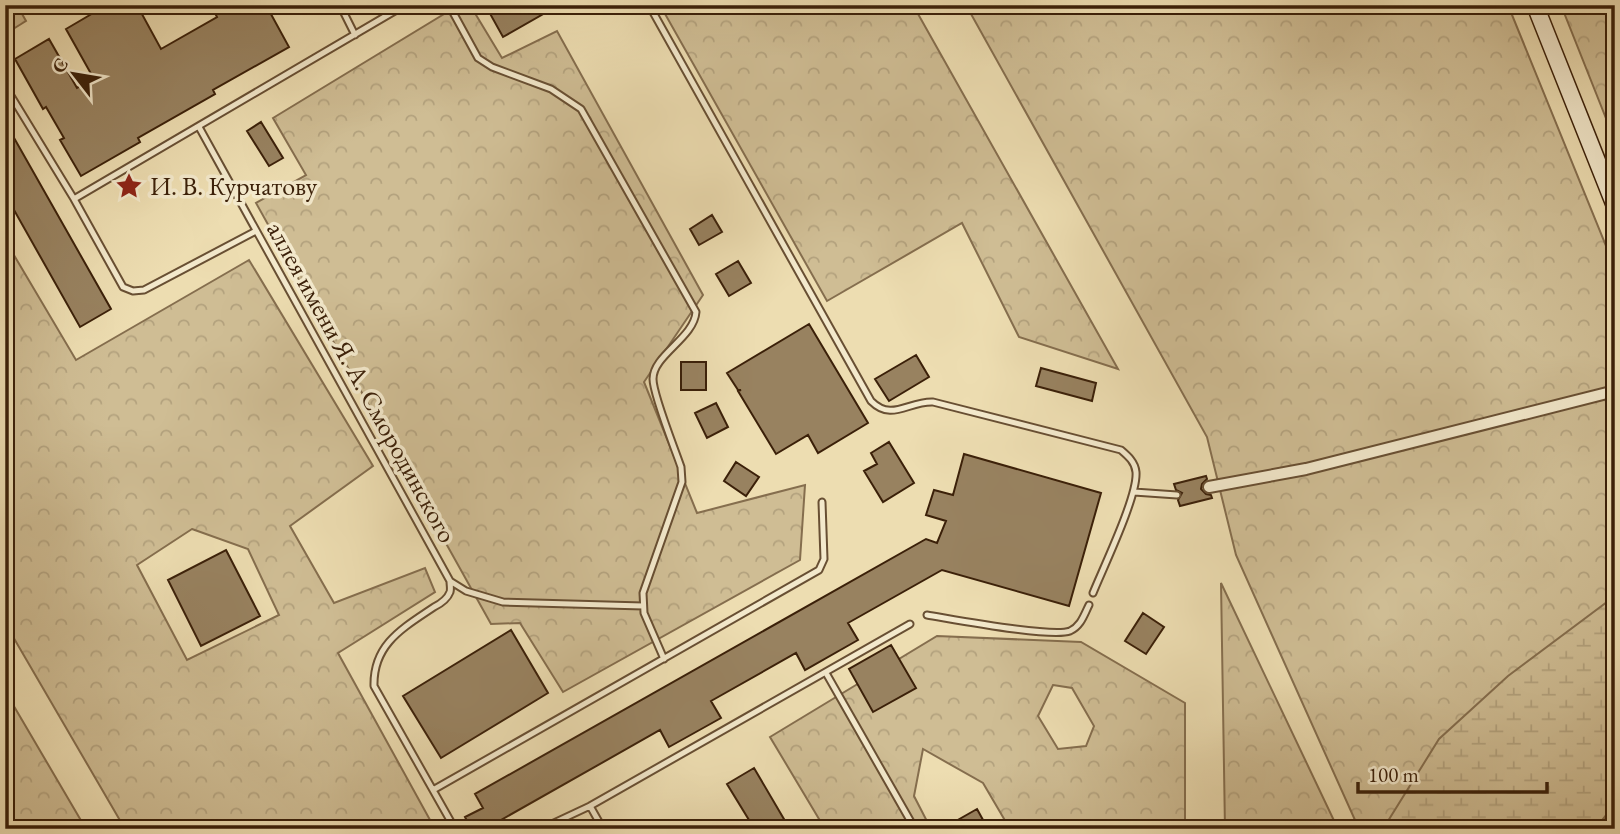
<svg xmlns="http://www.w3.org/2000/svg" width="1620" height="834" viewBox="0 0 1620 834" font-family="'EB Garamond',serif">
<defs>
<pattern id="forest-crowns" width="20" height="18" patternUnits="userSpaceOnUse" patternTransform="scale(1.75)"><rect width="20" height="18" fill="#cfbd94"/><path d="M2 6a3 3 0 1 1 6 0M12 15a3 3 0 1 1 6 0" fill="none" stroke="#b3a27e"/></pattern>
<pattern id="wetland-marsh" width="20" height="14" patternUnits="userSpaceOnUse" patternTransform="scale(1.75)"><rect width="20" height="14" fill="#cfbd94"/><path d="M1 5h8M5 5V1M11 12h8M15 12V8" fill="none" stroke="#b3a27e"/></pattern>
</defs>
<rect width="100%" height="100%" fill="#edddb1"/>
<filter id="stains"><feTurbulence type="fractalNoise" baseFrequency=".00286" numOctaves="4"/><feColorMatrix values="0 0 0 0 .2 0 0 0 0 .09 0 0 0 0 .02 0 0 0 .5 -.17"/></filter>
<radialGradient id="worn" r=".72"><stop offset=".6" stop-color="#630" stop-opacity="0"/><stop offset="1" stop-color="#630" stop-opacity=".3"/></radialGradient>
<path fill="url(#forest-crowns)" stroke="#856e4e" stroke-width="2" fill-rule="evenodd" d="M5,5H17L26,21L5,34Z
M459,5H470L502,58L557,31L703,295L644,382L697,513L805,485L800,560L563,692L520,623L491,624L256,203L306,175L273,118Z
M660,5H913L1118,369L1019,337L962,223L827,301Z
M966,5H1508L1615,268V829H1359L1236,555L1207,437Z
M1561,5H1615V141Z
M5,240L76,360L249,260L373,466L290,526L334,603L425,568L435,592L338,653L435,829H125L5,623ZM192,529L248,549L279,615L187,660L137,565Z
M1221,583L1338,829H1225Z
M937,636L1081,642L1185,703V829H1010L983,783L923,749L914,796L931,829H825L770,737ZM1053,685L1072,688L1094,726L1086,746L1058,749L1038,716Z
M5,691L86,829H5Z"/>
<path fill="url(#wetland-marsh)" stroke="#856e4e" stroke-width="2" d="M1615,596V829H1383L1439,739L1508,676Z"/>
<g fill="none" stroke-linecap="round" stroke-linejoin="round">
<path stroke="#816b4c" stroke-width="3.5" d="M1596,829L1615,805"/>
</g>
<path fill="#988260" stroke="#3b2009" stroke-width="2" d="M107,5H137L161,49L217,17L211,5H266L289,47L213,90L215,94L138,138L140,142L81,176L60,140L64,138L46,107L43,109L15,59L49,39L77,88L94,79L66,29Z
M497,5H559L503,37L488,10Z
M5,122L111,309L80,327L5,194Z
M261,122L283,158L269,166L247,131Z
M712,215L722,232L699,245L690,229Z
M738,261L751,283L729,296L716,274Z
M809,324L868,423L818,453L808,435L776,454L738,391L741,390H738L727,373Z
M916,355L929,377L889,401L875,379Z
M681,362H706V390H681Z
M1041,368L1096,383L1092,401L1036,386Z
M716,403L728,427L707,438L695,413Z
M889,442L914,483L883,502L864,471L877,464L871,453Z
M964,454L1101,493L1069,606L942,570L848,623L858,640L805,670L796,653L711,701L721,718L669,747L660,730L485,829H471L465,817L483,808L475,794L926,539L937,543L946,521L926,515L934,490L953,495Z
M736,462L759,477L746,496L724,481Z
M1206,476L1207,479L1202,484L1201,489L1206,494L1211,495L1212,498L1180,506L1178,500L1182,493L1176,490L1174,484Z
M226,550L260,616L201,646L168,580Z
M1143,613L1164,627L1146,654L1125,641Z
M511,630L548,693L441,758L403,696Z
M891,645L916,688L873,712L849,669Z
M754,768L788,826L783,829H735L749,820L727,784Z
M977,809L988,829H942Z"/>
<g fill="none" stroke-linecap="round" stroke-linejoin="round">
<defs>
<path id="lane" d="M340,5L355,35
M449,5L478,58L492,67L551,89L581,109L696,312C694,338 653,355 653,379C653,395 675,449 681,467L682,482L643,593L644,613L664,659
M649,5L871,401C892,422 908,401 933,402L1121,450C1128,456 1135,462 1136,472C1138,496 1103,568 1093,593
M5,86L74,199L123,287L133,291L144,290L256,231
M199,127L450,581L466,591L503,602L643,606
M74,199L405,5
M1134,492L1177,495
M450,581C450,585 451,589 450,592C447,600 440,604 434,607C403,628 373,644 374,686L455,829
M927,615C952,619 1051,638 1070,631C1081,626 1084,615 1089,605
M826,673L915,829
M433,790L819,570L824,559L822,502
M590,806L910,624
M541,829L590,806L603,829"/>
<path id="street" d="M1209,487L1306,469L1615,391"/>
<path id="secondary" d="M1535,5L1615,206"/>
</defs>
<use href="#lane" stroke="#684f33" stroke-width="9"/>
<use href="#street" stroke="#684f33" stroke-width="14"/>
<use href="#secondary" stroke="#3b2009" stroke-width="19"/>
<use href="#lane" stroke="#f3e9cc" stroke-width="5"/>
<use href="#street" stroke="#f3e9cc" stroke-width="10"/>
<use href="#secondary" stroke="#f3e9cc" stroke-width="16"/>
</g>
<defs>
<symbol id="sight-bare" viewBox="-9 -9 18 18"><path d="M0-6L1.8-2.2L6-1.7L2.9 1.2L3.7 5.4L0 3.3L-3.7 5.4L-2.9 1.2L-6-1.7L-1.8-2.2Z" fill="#8f2418" stroke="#f3e9cc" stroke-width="2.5" paint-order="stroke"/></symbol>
</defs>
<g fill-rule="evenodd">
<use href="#sight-bare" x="110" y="167" width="38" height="38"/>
</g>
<g text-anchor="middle" stroke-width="7" stroke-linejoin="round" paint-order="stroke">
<g font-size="26" fill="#3b2009" stroke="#f3e9cc" text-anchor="start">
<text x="150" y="195">И. В. Курчатову</text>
</g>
<g font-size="26" fill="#3b2009" stroke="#f3e9cc">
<text transform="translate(362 382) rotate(61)" y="9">аллея имени Я. А. Смородинского</text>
</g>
</g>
<rect width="1620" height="834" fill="none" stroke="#edddb1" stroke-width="28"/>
<rect x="7" y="7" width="1606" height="820" fill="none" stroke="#3b2009" stroke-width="3.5"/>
<rect x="14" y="14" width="1592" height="806" fill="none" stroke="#3b2009" stroke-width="2"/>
<g transform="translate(74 74) rotate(301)" stroke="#f3e9cc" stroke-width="5" paint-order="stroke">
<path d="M0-5L12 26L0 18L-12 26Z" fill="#3b2009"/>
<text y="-10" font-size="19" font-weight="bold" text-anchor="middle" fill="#3b2009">С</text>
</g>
<path d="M1358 782v10h189v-10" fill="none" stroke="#3b2009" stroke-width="3.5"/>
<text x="1368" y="782" font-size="21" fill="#3b2009" stroke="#f3e9cc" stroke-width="5" paint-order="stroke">100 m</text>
<rect width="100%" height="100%" filter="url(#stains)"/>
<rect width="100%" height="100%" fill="url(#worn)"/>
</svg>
